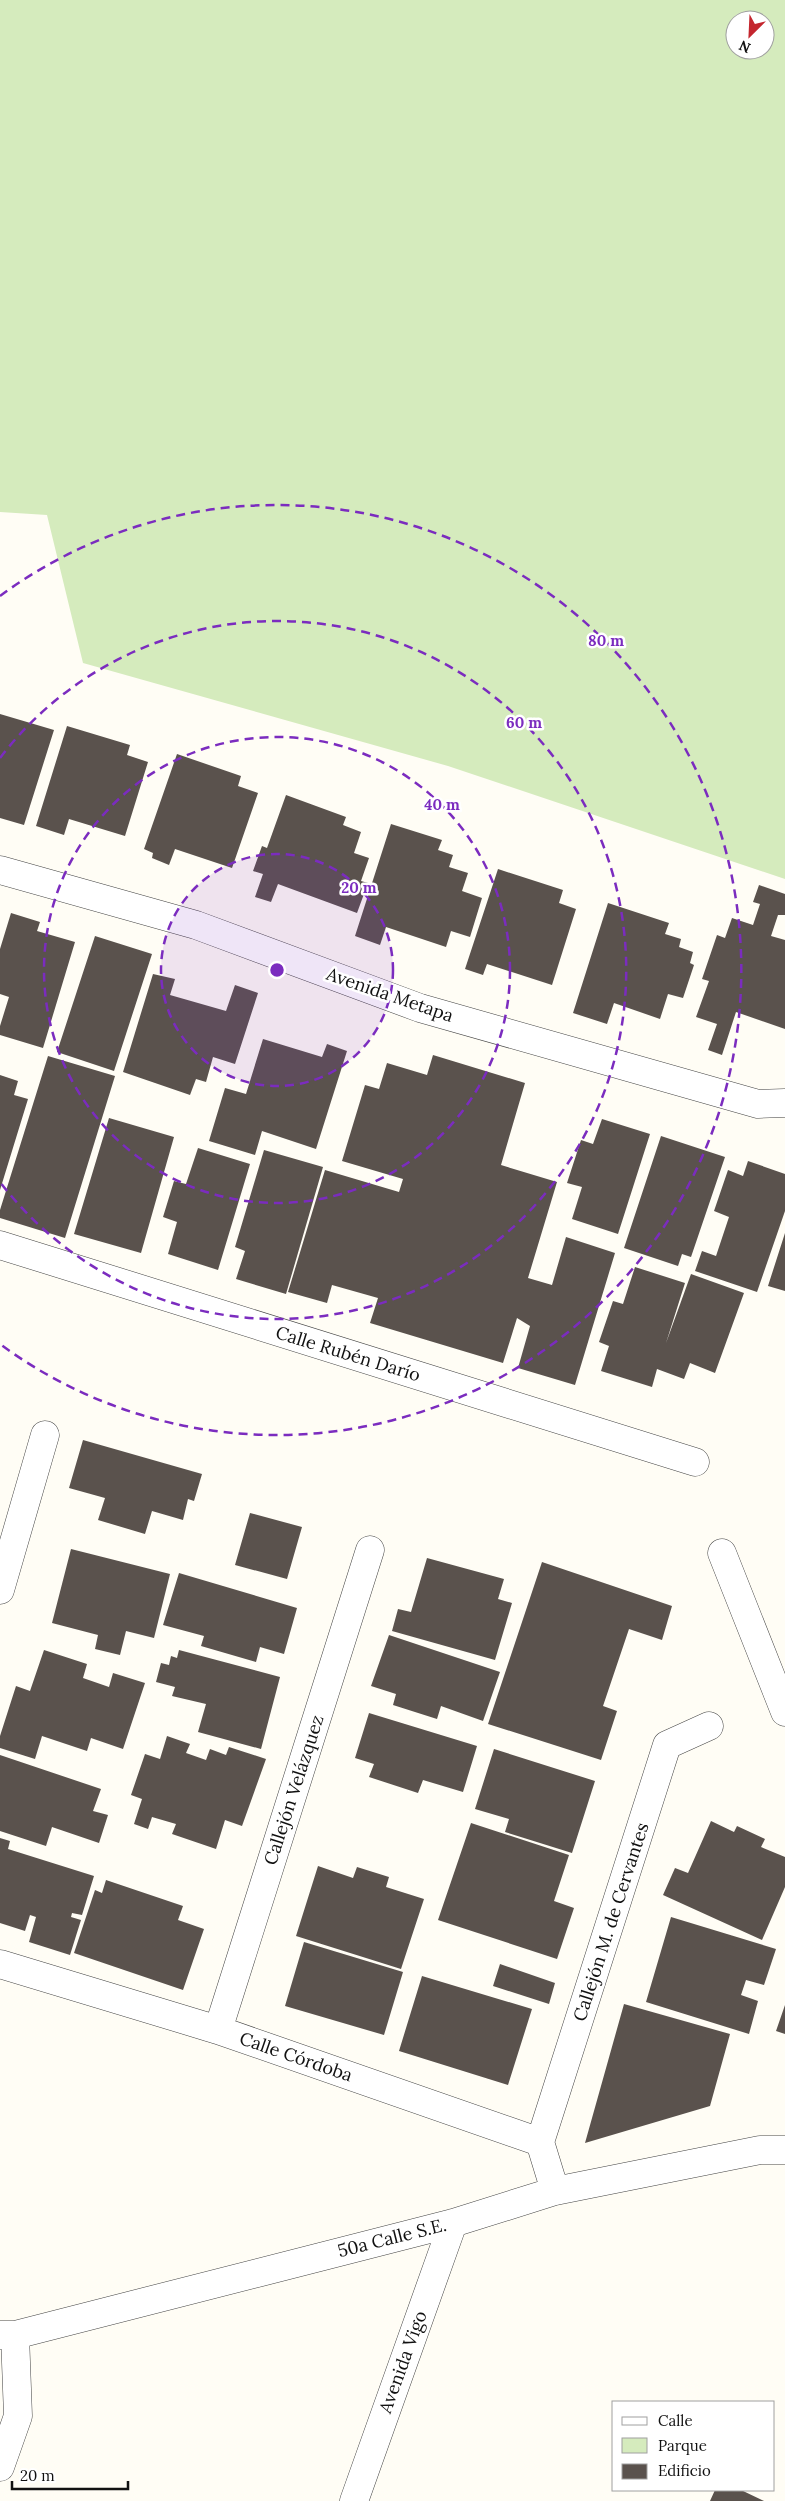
<svg xmlns="http://www.w3.org/2000/svg" width="785" height="2501" viewBox="0 0 785 2501" font-family="Lora,serif">
<rect width="100%" height="100%" fill="#fffdf5"/>
<path fill="#d5ebbd" fill-rule="evenodd" d="M0,0H785V879L448,766L83,663L47,515L0,512ZM735,20H765V50H735Z"/>
<path fill="#5a524d" d="M0,714L54,730L24,825L0,818Z
M67,726L130,745L127,755L148,762L125,836L69,819L64,835L36,826Z
M177,754L241,776L238,786L258,793L232,868L175,849L169,865L152,858L153,853L144,849Z
M286,795L346,817L343,825L361,832L354,853L369,858L361,881L368,883L357,913L278,884L271,902L255,897L263,874L253,871L262,846L267,848Z
M391,824L442,840L438,850L453,855L449,867L468,873L462,891L482,898L470,937L451,931L446,947L386,927L380,945L355,936Z
M498,869L563,890L559,903L576,909L552,985L487,964L483,975L465,969Z
M759,885L785,894V915H778L771,936L785,940V1029L736,1012L722,1055L708,1050L717,1024L696,1017L709,981L702,979L717,935L725,938L732,918L753,925L760,904L753,902Z
M608,903L669,923L665,934L681,939L679,947L693,952L690,963L694,965L683,998L668,994L660,1019L614,1003L607,1024L573,1013Z
M11,913L40,922L37,931L75,942L43,1048L0,1035V1026L9,997L0,994V949Z
M95,936L152,954L114,1071L57,1052Z
M153,974L175,979L170,995L226,1011L235,985L258,993L235,1064L213,1057L206,1082L196,1079L190,1095L123,1072Z
M263,1039L322,1057L327,1044L347,1051L316,1149L262,1131L255,1155L209,1141L225,1088L246,1094Z
M433,1055L525,1083L501,1165L557,1182L528,1278L552,1285L566,1237L615,1253L575,1385L518,1368L530,1326L517,1318L503,1363L370,1323L378,1298L332,1285L327,1303L288,1292L325,1170L399,1192L403,1179L342,1161L365,1085L379,1089L387,1063L427,1075Z
M48,1056L115,1076L65,1238L0,1218V1210Z
M0,1075L18,1081L14,1095L28,1099L0,1190Z
M109,1118L174,1137L141,1253L74,1234Z
M602,1119L650,1134L618,1234L572,1219L582,1187L567,1183L581,1140L593,1144Z
M661,1136L725,1157L691,1257L682,1254L678,1266L624,1248Z
M198,1148L250,1164L218,1270L168,1254L177,1222L163,1217L174,1181L186,1184Z
M264,1150L323,1167L286,1294L236,1279L245,1251L235,1247Z
M748,1161L785,1174V1211L757,1292L695,1271L702,1251L716,1256L729,1217L714,1211L728,1170L743,1176Z
M785,1233V1291L768,1286Z
M635,1267L685,1283L666,1343L691,1274L744,1293L715,1373L690,1363L684,1379L657,1369L652,1387L601,1371L609,1346L599,1342L613,1301L623,1304Z
M83,1440L202,1474L194,1501L188,1499L183,1520L152,1511L145,1534L98,1520L105,1498L69,1488Z
M250,1513L302,1527L287,1579L235,1565Z
M71,1549L170,1574L154,1638L126,1631L120,1655L95,1649L98,1635L52,1623Z
M427,1558L504,1579L498,1599L512,1603L495,1660L392,1631L398,1609L411,1612Z
M542,1562L672,1606L662,1640L629,1629L603,1706L617,1711L601,1760L488,1724Z
M179,1573L297,1608L284,1654L260,1647L256,1662L201,1646L204,1636L163,1625Z
M389,1635L500,1672L483,1721L441,1706L437,1719L393,1705L396,1694L371,1686Z
M44,1650L87,1664L83,1678L109,1687L113,1673L145,1683L123,1749L91,1738L87,1751L42,1736L35,1759L0,1748V1736L16,1686L30,1691Z
M179,1650L280,1677L261,1749L198,1732L206,1704L172,1696L175,1687L156,1682L161,1663L169,1665L171,1656L177,1658Z
M369,1713L477,1746L463,1792L423,1780L418,1793L369,1777L374,1764L355,1758Z
M167,1736L190,1744L186,1753L206,1760L210,1749L226,1755L229,1747L266,1759L242,1826L225,1820L216,1849L172,1834L176,1824L152,1817L148,1829L134,1824L142,1799L131,1795L145,1754L160,1759Z
M494,1749L595,1781L572,1853L505,1832L509,1819L475,1809Z
M0,1755L101,1789L93,1811L108,1815L99,1843L52,1827L46,1846L0,1831Z
M711,1821L734,1832L737,1826L765,1839L761,1847L785,1857V1887L762,1940L663,1895L675,1868L688,1873Z
M471,1823L569,1855L554,1901L574,1908L557,1959L438,1920Z
M0,1838L10,1841L8,1849L94,1876L82,1915L72,1913L71,1917L81,1920L70,1955L29,1942L36,1917L30,1915L25,1931L0,1923Z
M318,1866L353,1878L357,1867L389,1877L386,1887L424,1899L401,1969L296,1936Z
M106,1880L183,1906L178,1920L204,1929L183,1990L74,1953L95,1890L102,1893Z
M671,1917L776,1949L764,1985L746,1980L741,1995L758,2001L749,2034L646,2002Z
M304,1942L403,1972L384,2035L285,2006Z
M500,1964L555,1983L549,2004L493,1986Z
M422,1976L532,2009L508,2085L399,2051Z
M624,2004L730,2034L710,2106L585,2143Z
M785,2005V2034L776,2031Z
M715,2490H741L764,2501H710Z"/>
<g fill="none" stroke-linecap="round" stroke-linejoin="round">
<defs>
<path id="minor" d="M0,870L196,925L420,1008L758,1104L785,1103
M0,1245L695,1462
M722,1553L785,1712
M0,1590L45,1435
M0,1964L218,2030L540,2142L555,2191
M218,2030L370,1550
M540,2142L667,1745L709,1726
M0,2335H15L453,2223L555,2191L760,2150H785
M0,2467L18,2416L15,2335
M354,2501L453,2223"/>
</defs>
<use href="#minor" stroke="#444" stroke-width="29"/>
<use href="#minor" stroke="#fff" stroke-width="28"/>
</g>
<circle cx="277" cy="970" r="116" fill="#7b2cbf" fill-opacity=".12"/>
<g fill="none" stroke="#7b2cbf" stroke-width="2.5" stroke-dasharray="9 6">
<circle cx="277" cy="970" r="116"/>
<circle cx="277" cy="970" r="233"/>
<path d="M0 758A349 349 0 1 1 0 1182"/>
<path d="M0 596A465 465 0 1 1 0 1344"/>
</g>
<g text-anchor="middle" stroke-width="5" stroke-linejoin="round" paint-order="stroke">
<g font-size="18" fill="#111" stroke="#fff">
<text transform="translate(390 995) rotate(19)" y="6">Avenida Metapa</text>
<text transform="translate(348 1354) rotate(17)" y="6">Calle Rubén Darío</text>
<text transform="translate(294 1790) rotate(-72)" y="6">Callejón Velázquez</text>
<text transform="translate(611 1922) rotate(-72)" y="6">Callejón M. de Cervantes</text>
<text transform="translate(296 2057) rotate(19)" y="6">Calle Córdoba</text>
<text transform="translate(392 2238) rotate(-14)" y="6">50a Calle S.E.</text>
<text transform="translate(403 2362) rotate(-70)" y="6">Avenida Vigo</text>
</g>
</g>
<circle cx="277" cy="970" r="8" fill="#7b2cbf" stroke="#fff" stroke-width="2.5"/>
<g font-size="15" text-anchor="middle" font-weight="bold" fill="#7b2cbf" stroke="#fff" stroke-width="5" stroke-linejoin="round" paint-order="stroke">
<text x="606" y="646">80 m</text>
<text x="524" y="728">60 m</text>
<text x="442" y="810">40 m</text>
<text x="359" y="893">20 m</text>
</g>
<rect x="612" y="2401" width="162" height="90" fill="#ffffff" stroke="#a0a0a0"/>
<rect x="622" y="2417" width="25" height="8" fill="#ffffff" stroke="#a0a0a0"/>
<text x="658" y="2426" font-size="15" fill="#111111">Calle</text>
<rect x="622" y="2438" width="25" height="15" fill="#d5ebbd" stroke="#a0a0a0"/>
<text x="658" y="2451" font-size="15" fill="#111111">Parque</text>
<rect x="622" y="2464" width="25" height="15" fill="#5a524d" stroke="#a0a0a0"/>
<text x="658" y="2476" font-size="15" fill="#111111">Edificio</text>
<g transform="translate(750 35) rotate(204)"><circle r="24" fill="#ffffff" stroke="#a0a0a0"/>
<path d="M0-4L9 19L0 12L-9 19Z" fill="#c4262e"/>
<text y="-8" font-size="14" font-weight="bold" text-anchor="middle" fill="#111111">N</text>
</g>
<path d="M12 2481v8h116v-8" fill="none" stroke="#111111" stroke-width="2.5"/>
<text x="20" y="2481" font-size="15" fill="#111111" stroke="#ffffff" stroke-width="4" paint-order="stroke">20 m</text>
</svg>
